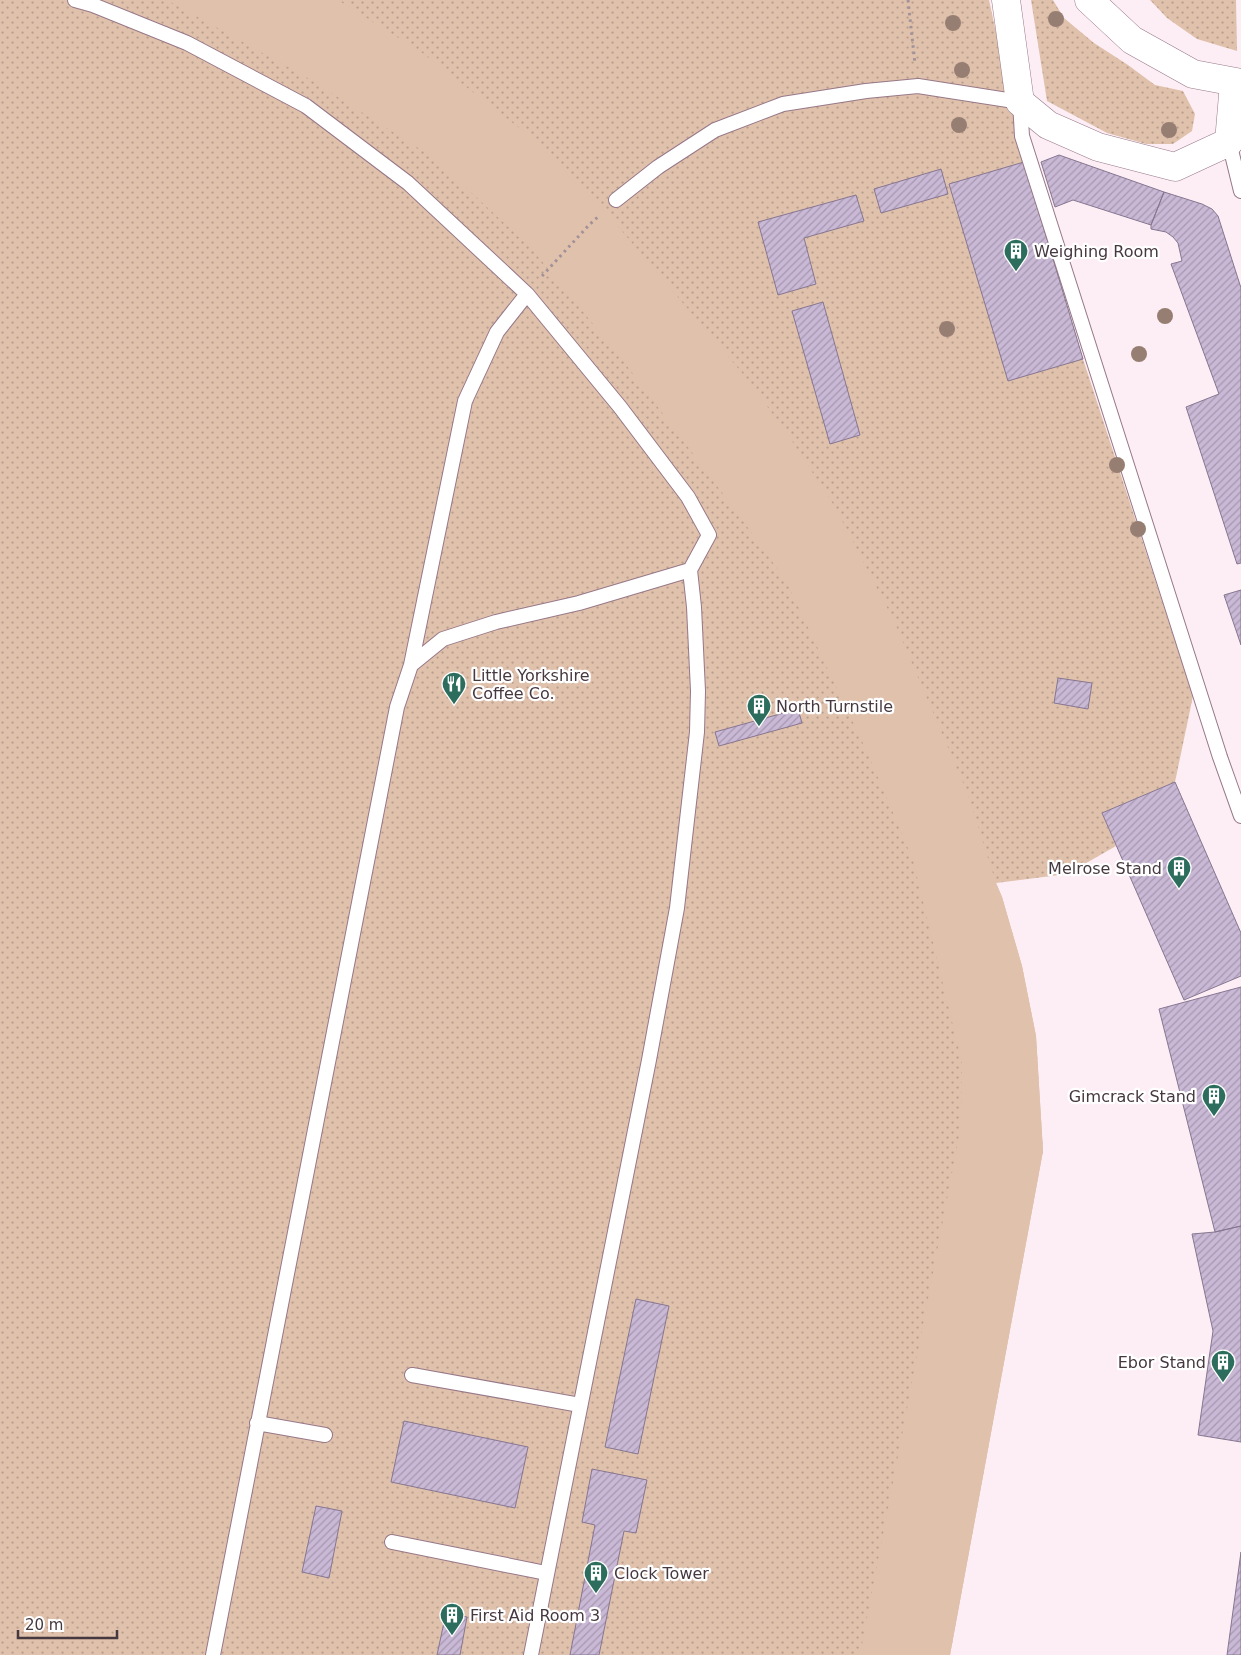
<svg xmlns="http://www.w3.org/2000/svg" width="1241" height="1655" viewBox="0 0 1241 1655" font-family="'DejaVu Sans',sans-serif">
<defs>
<pattern id="grass-dots" width="8" height="8" patternUnits="userSpaceOnUse" patternTransform="scale(1.25)"><rect width="8" height="8" fill="#e0c1ac"/><path d="M2 2h.1M6 6h.1" fill="none" stroke="#b79e8d" stroke-width="1.8" stroke-linecap="round"/></pattern>
<pattern id="building-hatch" width="6" height="6" patternUnits="userSpaceOnUse" patternTransform="scale(1.25)"><rect width="6" height="6" fill="#cab9d6"/><path d="M-1 1l2-2M0 6l6-6M5 7l2-2" fill="none" stroke="#a697af"/></pattern>
</defs>
<rect width="100%" height="100%" fill="#fdeef5"/>
<path fill="url(#grass-dots)" d="M0,0H989L1024,162L1083,359L1193,696L1175,782L1102,813L1116,846L1067,874L996,883L1002,897L1022,966L1036,1036L1043,1151L950,1655H0Z
M1031,0H1053L1064,18L1094,43L1128,65L1155,85L1183,91L1195,114L1192,131L1173,144H1146L1107,133L1047,101Z
M1150,0H1236L1237,51L1197,39L1167,18Z"/>
<path fill="#e0c1ac" d="M167,0H338L421,52L527,134L616,224L748,380L790,438L835,507L894,621L967,792L996,883L1002,897L1022,966L1036,1036L1043,1151L950,1655H860L961,1126L962,1063L913,860L868,754L786,581L736,511L624,362L531,248L434,158L306,77Z"/>
<path fill="url(#building-hatch)" stroke="#867690" d="M1059,155L1164,192L1151,225L1073,200L1055,207L1041,162Z
M1024,162L1083,359L1008,381L949,184Z
M941,169L948,194L881,213L874,189Z
M1164,192L1202,204L1212,209L1218,216L1241,288V563L1237,564L1186,407L1219,394L1171,264L1182,261L1178,243L1173,237L1166,232L1151,229V225Z
M856,195L864,221L804,238L816,284L778,295L758,222Z
M823,302L860,435L830,444L792,311Z
M1241,590V645L1224,595Z
M1058,678L1092,683L1088,709L1054,703Z
M798,709L802,723L719,746L715,732Z
M1175,782L1241,933V976L1184,1000L1102,813Z
M1241,987V1226L1215,1232L1159,1009Z
M1241,1226V1442L1198,1435L1213,1331L1192,1234L1215,1232Z
M636,1299L669,1306L638,1454L605,1447Z
M404,1421L528,1447L515,1508L391,1482Z
M592,1469L647,1480L636,1533L624,1531L599,1655H570L595,1525L582,1522Z
M316,1506L342,1511L329,1578L302,1572Z
M1241,1552V1655H1227Z
M446,1613L467,1617L460,1655H437Z"/>
<g fill="none" stroke-linecap="round" stroke-linejoin="round">
<defs>
<path id="service" d="M75,0L93,5L187,43L306,106L408,183L527,294L497,332L465,401L411,665L397,707L213,1655
M1229,142L1241,191
M616,200L658,167L715,130L783,104L866,91L918,86L1020,102L1022,136L1220,757L1241,816
M411,665L443,639L496,622L579,603L690,570L709,535L688,497L620,407L527,294
M412,1375L580,1405
M257,1423L325,1435
M392,1542L546,1573
M531,1655L649,1060L677,908L697,732L698,691L694,607L690,570"/>
<path id="minor" d="M1006,0L1020,102L1048,125L1098,147L1175,167L1229,142L1234,83
M1089,0L1132,40L1193,74L1241,83"/>
</defs>
<use href="#service" stroke="#977888" stroke-width="16"/>
<use href="#minor" stroke="#977888" stroke-width="29"/>
<path stroke="#a19299" stroke-width="3" stroke-dasharray="2.5 4" stroke-linecap="butt" d="M908,0L915,64
M542,276L589,225L600,215"/>
<use href="#service" stroke="#fff" stroke-width="14"/>
<use href="#minor" stroke="#fff" stroke-width="28"/>
</g>
<g fill="#967e72">
<circle cx="1056" cy="19" r="8"/>
<circle cx="953" cy="23" r="8"/>
<circle cx="962" cy="70" r="8"/>
<circle cx="959" cy="125" r="8"/>
<circle cx="1169" cy="130" r="8"/>
<circle cx="1165" cy="316" r="8"/>
<circle cx="947" cy="329" r="8"/>
<circle cx="1139" cy="354" r="8"/>
<circle cx="1117" cy="465" r="8"/>
<circle cx="1138" cy="529" r="8"/>
</g>
<defs>
<symbol id="building-pin" viewBox="-11 -11 22 30"><path d="M0 17L-7.5 6A9.5 9.5 0 1 1 7.5 6Z" fill="#2c6d5d" stroke="#fff"/><path d="M-4-6H4V6H1V3H-1V6H-4ZM-2.5-4.3h1.7v1.8h-1.7ZM.8-4.3h1.7v1.8H.8ZM-2.5-1h1.7V.8h-1.7ZM.8-1h1.7V.8H.8Z" fill="#fff"/></symbol>
<symbol id="restaurant-pin" viewBox="-11 -11 22 30"><path d="M0 17L-7.5 6A9.5 9.5 0 1 1 7.5 6Z" fill="#2c6d5d" stroke="#fff"/><path d="M-5-6h1v4h1v-4h1v4h1v-4h1v5L-1.5 .5V6h-2V.5L-5-1ZM5-6V6H3V1.5H1.5Q1.5-4 5-6Z" fill="#fff"/></symbol>
</defs>
<g fill-rule="evenodd">
<use href="#building-pin" x="1002" y="237" width="28" height="38"/>
<use href="#restaurant-pin" x="440" y="670" width="28" height="38"/>
<use href="#building-pin" x="745" y="692" width="28" height="38"/>
<use href="#building-pin" x="1165" y="854" width="28" height="38"/>
<use href="#building-pin" x="1200" y="1082" width="28" height="38"/>
<use href="#building-pin" x="1209" y="1348" width="28" height="38"/>
<use href="#building-pin" x="582" y="1559" width="28" height="38"/>
<use href="#building-pin" x="438" y="1601" width="28" height="38"/>
</g>
<g text-anchor="middle" stroke-width="4.5" stroke-linejoin="round" paint-order="stroke">
<g font-size="16" fill="#46383f" stroke="#fff" text-anchor="start">
<text x="1034" y="257">Weighing Room</text>
<text x="472" y="681">Little Yorkshire<tspan x="472" dy="18">Coffee Co.</tspan></text>
<text x="776" y="712">North Turnstile</text>
<text x="1162" y="874" text-anchor="end">Melrose Stand</text>
<text x="1196" y="1102" text-anchor="end">Gimcrack Stand</text>
<text x="1206" y="1368" text-anchor="end">Ebor Stand</text>
<text x="614" y="1579">Clock Tower</text>
<text x="470" y="1621">First Aid Room 3</text>
</g>
</g>
<path d="M18 1630v8h99v-8" fill="none" stroke="#46383f" stroke-width="2.5"/>
<text x="25" y="1630" font-size="15" fill="#46383f" stroke="#ffffff" stroke-width="4" paint-order="stroke">20 m</text>
</svg>
